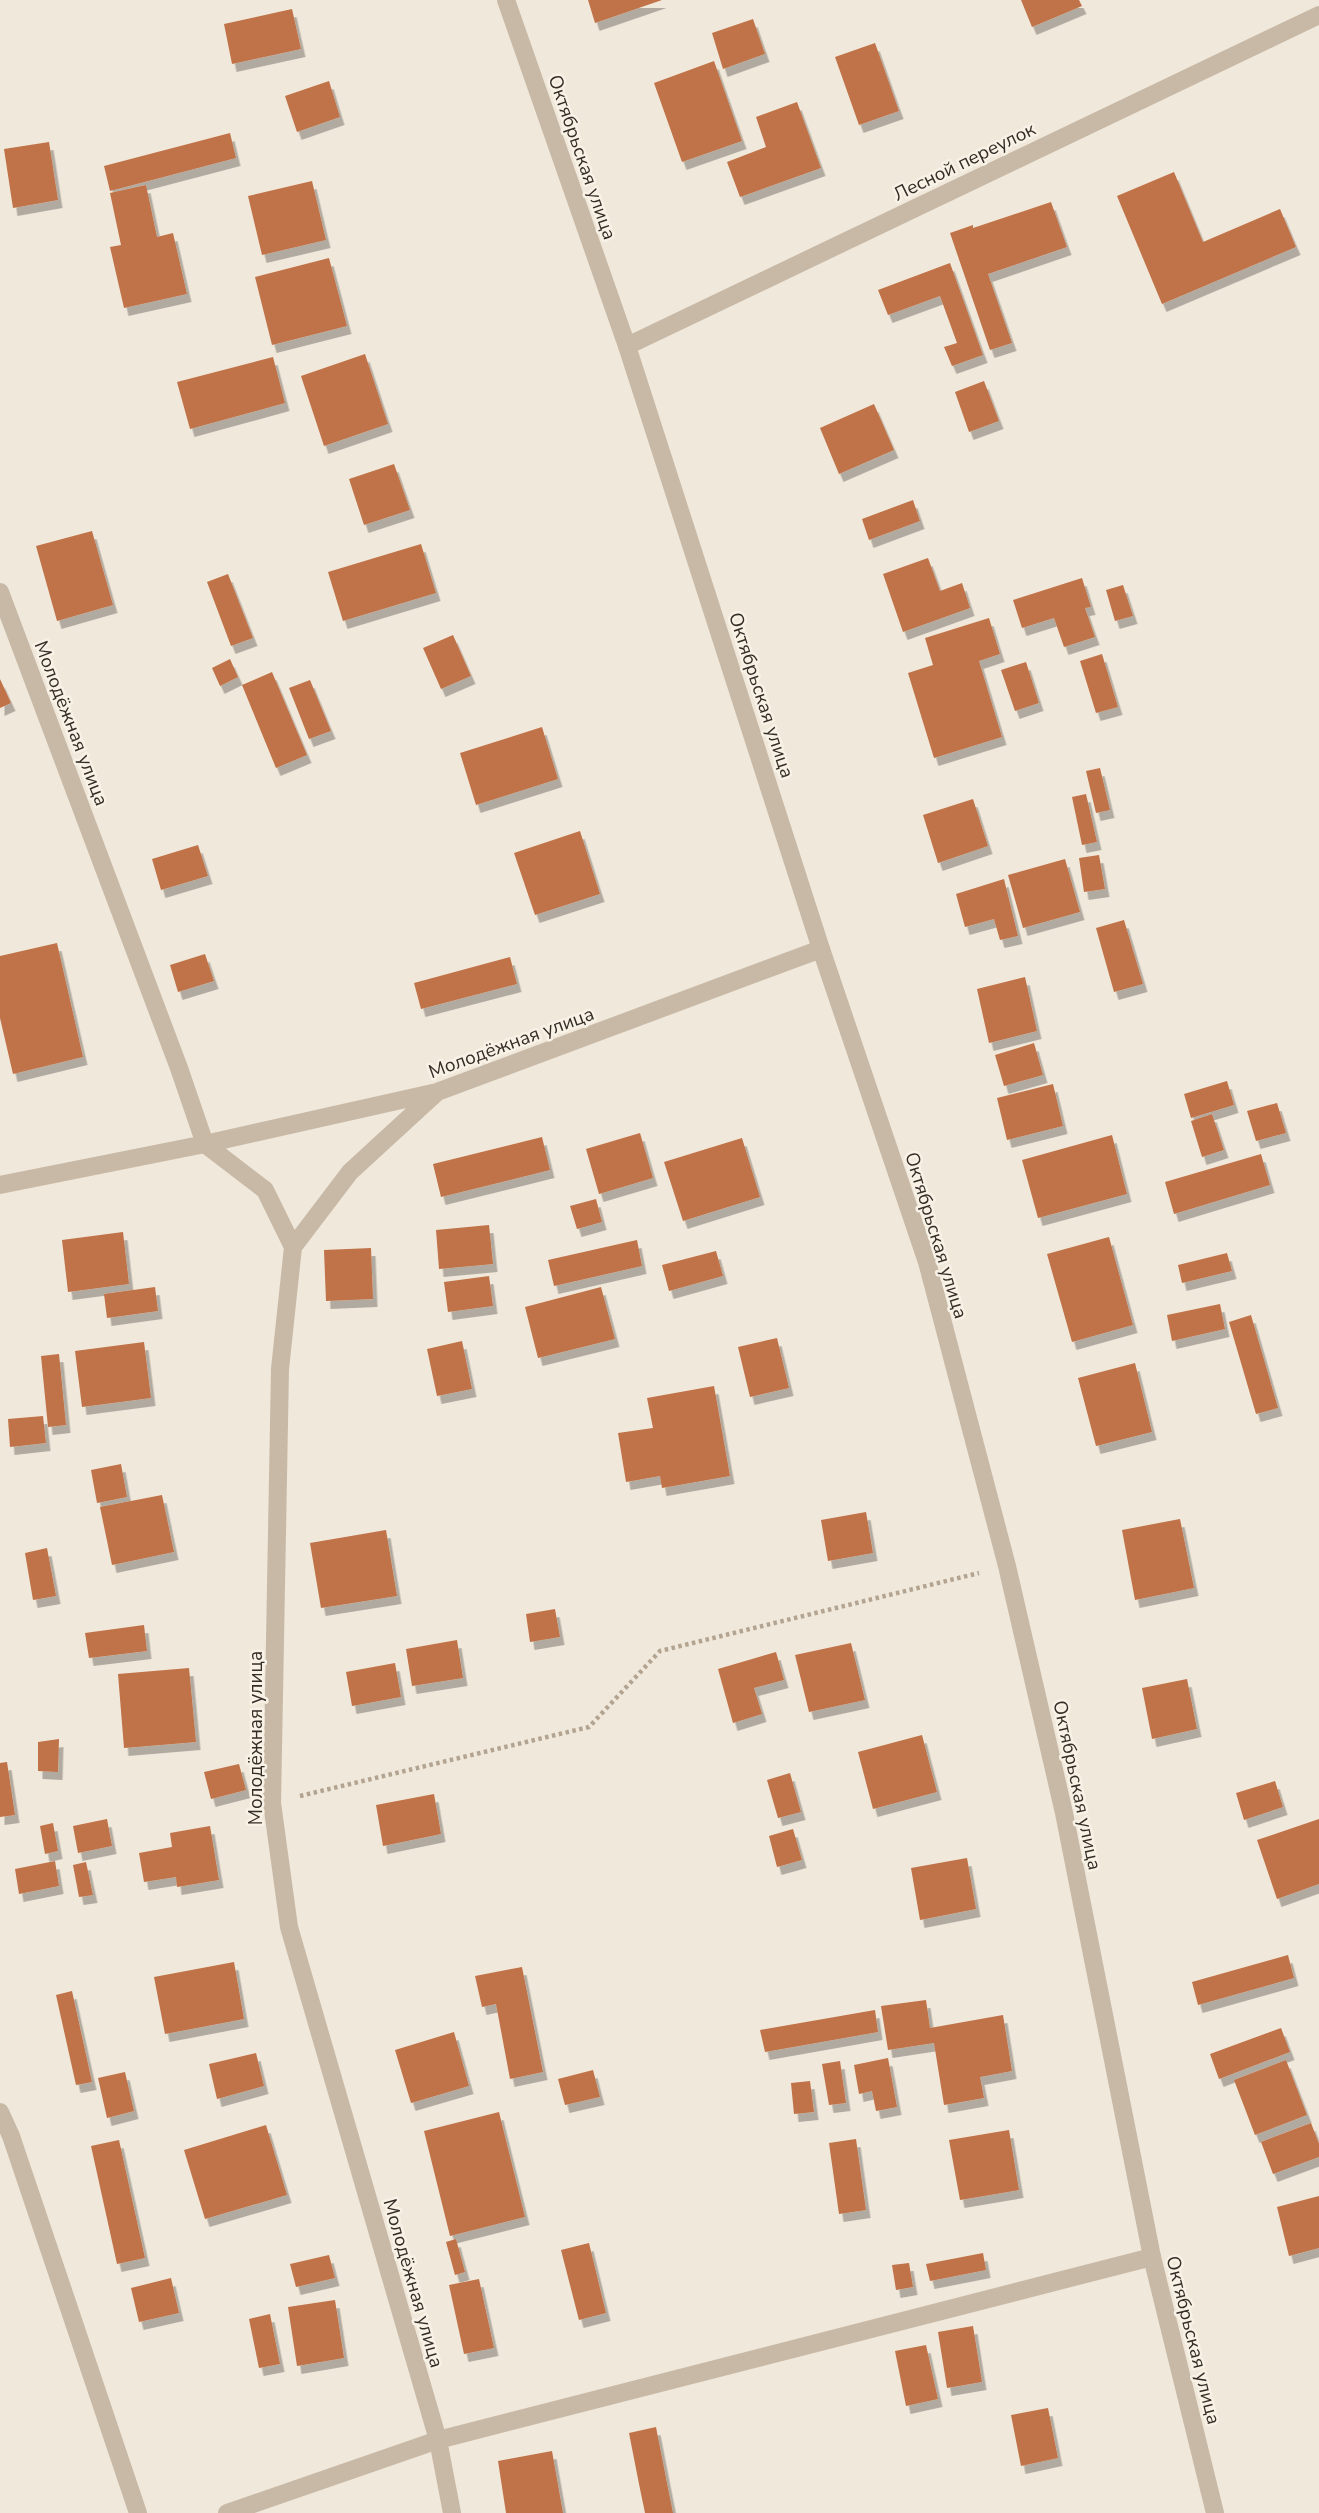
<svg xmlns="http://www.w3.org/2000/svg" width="1319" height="2513" viewBox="0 0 1319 2513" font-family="'Nunito Sans',sans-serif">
<defs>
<filter id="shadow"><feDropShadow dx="4.5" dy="8" stdDeviation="0" flood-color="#0004"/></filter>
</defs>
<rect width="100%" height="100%" fill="#f0e8da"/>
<path fill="#c07248" filter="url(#shadow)" d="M588,0H662L595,23Z
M1021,0H1079L1082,6L1032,27Z
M292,9L301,49L232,64L224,24Z
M753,19L765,54L723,69L712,33Z
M875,43L899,111L859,125L835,57Z
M714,61L742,141L682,162L654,83Z
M329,81L340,117L297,132L285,96Z
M797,102L821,168L740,197L727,162L766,147L756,117Z
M230,133L236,158L110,191L104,166Z
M49,142L58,200L13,208L4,149Z
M1174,172L1203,242L1280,209L1296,247L1162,304L1117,196Z
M312,181L326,240L262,255L248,196Z
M146,185L157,237L173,233L187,294L124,308L110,247L121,245L110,193Z
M1051,202L1067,247L988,274L1012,343L990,350L950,233L973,225V228Z
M329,258L347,326L272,345L255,277Z
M950,263L983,355L952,366L944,347L957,343L940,296L888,315L878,290Z
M365,354L388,424L324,446L301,376Z
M273,357L285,403L190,429L177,382Z
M984,381L999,421L969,432L955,392Z
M874,404L894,450L839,474L820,428Z
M394,464L410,510L364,525L349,479Z
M913,500L920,521L869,540L862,519Z
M92,531L113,605L57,621L36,546Z
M421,544L436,593L343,621L328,572Z
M928,558L940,591L962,583L970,608L903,632L883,574Z
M228,574L253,638L231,646L207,582Z
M1082,578L1091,607L1085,608L1095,637L1064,647L1054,618L1022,628L1013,600Z
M1123,585L1133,616L1115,621L1106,590Z
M989,618L1000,654L979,661L1002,737L934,758L908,673L933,665L925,638Z
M453,635L471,676L441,689L423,648Z
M1102,654L1118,707L1096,713L1080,661Z
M230,659L238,677L220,686L212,668Z
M1026,662L1039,703L1015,711L1001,670Z
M272,672L307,755L276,768L242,685Z
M0,679L11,703L0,708Z
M310,680L331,731L309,739L289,688Z
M542,727L558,779L476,805L460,753Z
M1100,768L1110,810L1096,813L1086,771Z
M1086,794L1097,842L1082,845L1072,797Z
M973,799L988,846L938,863L923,815Z
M580,831L600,894L535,915L514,853Z
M198,845L208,876L161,890L152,859Z
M1099,855L1105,889L1084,892L1079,858Z
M1065,859L1080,912L1023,928L1008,875Z
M1004,879L1018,936L1000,940L994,919L965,927L956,894Z
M1124,920L1143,984L1114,992L1096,928Z
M57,943L83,1057L13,1074L0,1018V956Z
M205,954L214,981L178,992L170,965Z
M510,957L517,984L421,1009L414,983Z
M1025,977L1037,1031L989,1043L977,989Z
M1034,1043L1043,1075L1004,1086L995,1055Z
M1227,1081L1234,1105L1191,1118L1184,1094Z
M1053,1084L1063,1126L1007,1140L997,1098Z
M1277,1103L1286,1133L1256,1141L1247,1111Z
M1212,1114L1224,1150L1202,1157L1191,1121Z
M640,1133L653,1178L599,1194L586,1149Z
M1112,1135L1127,1194L1038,1218L1022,1160Z
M542,1137L550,1170L441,1197L433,1164Z
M742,1138L760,1197L683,1221L664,1162Z
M1261,1154L1270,1185L1174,1214L1165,1182Z
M596,1199L602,1222L577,1229L570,1206Z
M489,1225L493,1264L439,1269L436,1230Z
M123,1232L129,1284L68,1292L62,1240Z
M1109,1237L1133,1325L1072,1342L1047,1254Z
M637,1240L642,1266L554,1286L548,1260Z
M371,1248L373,1299L326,1301L324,1250Z
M716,1251L723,1276L669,1291L662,1265Z
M1227,1253L1232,1271L1182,1283L1178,1265Z
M489,1276L493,1306L448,1312L444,1282Z
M155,1287L158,1311L107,1318L104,1294Z
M601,1287L615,1339L538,1358L525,1307Z
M1220,1304L1225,1329L1172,1341L1167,1315Z
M1251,1315L1278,1408L1256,1414L1229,1322Z
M777,1338L789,1388L750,1397L738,1347Z
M462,1341L472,1389L437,1396L427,1349Z
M144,1342L151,1398L82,1407L75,1351Z
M59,1354L66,1425L48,1427L41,1356Z
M1135,1363L1152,1432L1096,1446L1078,1378Z
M714,1386L730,1476L662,1488L660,1476L626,1482L618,1433L653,1428L647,1398Z
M43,1416L46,1443L10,1447L8,1419Z
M121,1464L127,1497L97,1503L91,1470Z
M162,1495L174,1552L112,1565L100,1507Z
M866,1512L873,1553L828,1561L821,1520Z
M1180,1519L1194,1588L1135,1600L1122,1530Z
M386,1530L397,1596L321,1608L310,1543Z
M47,1548L56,1596L33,1600L25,1553Z
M555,1609L560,1637L530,1642L526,1614Z
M144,1625L147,1651L89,1658L85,1633Z
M457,1640L463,1678L412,1686L406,1649Z
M851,1643L865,1700L809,1712L795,1655Z
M776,1652L784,1680L754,1688L762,1714L733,1723L718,1669Z
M395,1663L401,1697L352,1706L346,1672Z
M189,1668L196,1742L124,1748L118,1674Z
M1187,1679L1197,1729L1152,1739L1142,1688Z
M922,1735L937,1792L873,1809L858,1752Z
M59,1739L58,1772L38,1771V1742Z
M7,1762L15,1815L0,1817V1763Z
M239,1764L246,1790L211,1799L204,1772Z
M790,1773L801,1812L778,1818L767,1780Z
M1275,1781L1283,1807L1244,1820L1236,1793Z
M434,1794L441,1834L383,1846L376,1805Z
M107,1819L112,1846L78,1853L73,1826Z
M1319,1819V1884L1277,1899L1257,1840Z
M53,1823L58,1851L45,1854L40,1826Z
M210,1826L219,1880L177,1887L176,1877L144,1882L139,1853L172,1847L170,1833Z
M793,1829L802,1860L777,1867L769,1836Z
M967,1858L976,1909L920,1920L911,1868Z
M55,1861L59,1886L19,1894L15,1869Z
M86,1862L93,1895L79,1897L73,1865Z
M1288,1955L1294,1978L1198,2005L1192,1982Z
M234,1962L244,2019L165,2034L154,1977Z
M522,1967L543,2072L510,2079L496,2004L482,2007L475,1976Z
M72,1991L92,2082L76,2085L56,1995Z
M926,2000L930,2028L1003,2015L1012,2071L980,2077L984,2098L944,2105L934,2043L888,2050L881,2006Z
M875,2010L878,2032L765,2052L760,2030Z
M1281,2028L1290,2052L1219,2079L1210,2054Z
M454,2032L469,2086L411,2103L395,2050Z
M256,2053L264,2086L217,2099L209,2064Z
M888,2058L897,2107L876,2111L872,2091L859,2094L854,2065Z
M1286,2060L1307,2115L1255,2135L1234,2080Z
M840,2061L846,2103L829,2105L822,2064Z
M593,2070L600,2097L565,2105L558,2079Z
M125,2072L134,2111L107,2118L98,2078Z
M810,2081L814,2112L794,2114L791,2083Z
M499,2112L525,2217L450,2236L424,2131Z
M1311,2123L1319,2144V2157L1273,2174L1261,2142Z
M266,2125L287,2195L205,2219L184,2150Z
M1009,2130L1019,2190L960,2200L949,2140Z
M856,2139L866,2210L839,2214L829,2143Z
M119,2140L145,2258L117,2264L91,2146Z
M1319,2196V2248L1289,2256L1277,2207Z
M456,2239L465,2272L455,2275L446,2242Z
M589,2243L606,2313L579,2320L561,2250Z
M983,2253L986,2270L930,2281L926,2264Z
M329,2255L335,2278L296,2287L290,2264Z
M909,2263L913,2287L896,2290L892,2265Z
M171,2278L179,2313L139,2322L131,2288Z
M479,2279L494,2348L464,2354L449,2285Z
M335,2300L344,2358L297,2366L288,2307Z
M270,2314L280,2364L259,2368L249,2319Z
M973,2326L982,2382L947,2388L938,2332Z
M926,2345L938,2399L906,2406L895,2351Z
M1048,2408L1058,2458L1021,2466L1011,2415Z
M656,2427L666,2478L673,2513H645L639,2484L629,2433Z
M552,2451L563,2513H506L498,2461Z"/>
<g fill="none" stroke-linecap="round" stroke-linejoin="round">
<path stroke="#b3a491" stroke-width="4.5" stroke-dasharray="3.5 3.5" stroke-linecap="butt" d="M300,1796L589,1727L660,1651L979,1573"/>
<path stroke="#c8b9a7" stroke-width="18" d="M227,2513L438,2440L1152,2257"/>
<path stroke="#c8b9a7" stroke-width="18" d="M627,346L1319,15
M0,592L179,1068L205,1144L265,1190L293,1247L280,1369L272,1803L289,1927L438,2440L452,2513
M0,1185L205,1144L437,1092L821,949
M293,1247L350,1172L435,1094
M0,2112L11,2136L138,2513"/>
<path stroke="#c8b9a7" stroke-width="18" d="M506,0L627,346L821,949L927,1262L1007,1566L1064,1813L1152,2257L1215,2513"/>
</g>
<g text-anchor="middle" stroke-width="5" stroke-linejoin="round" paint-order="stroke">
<g font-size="19" fill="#342d27" stroke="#f8f2e6">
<text transform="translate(583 157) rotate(71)" y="7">Октябрьская улица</text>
<text transform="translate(964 161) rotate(-26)" y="7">Лесной переулок</text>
<text transform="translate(762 695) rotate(72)" y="7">Октябрьская улица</text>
<text transform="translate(72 723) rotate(69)" y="7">Молодёжная улица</text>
<text transform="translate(511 1042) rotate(-20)" y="7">Молодёжная улица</text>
<text transform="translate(937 1235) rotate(73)" y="7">Октябрьская улица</text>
<text transform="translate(255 1738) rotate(-90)" y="7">Молодёжная улица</text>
<text transform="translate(1078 1785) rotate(78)" y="7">Октябрьская улица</text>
<text transform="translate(414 2283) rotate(74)" y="7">Молодёжная улица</text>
<text transform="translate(1194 2340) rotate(76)" y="7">Октябрьская улица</text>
</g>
</g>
</svg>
